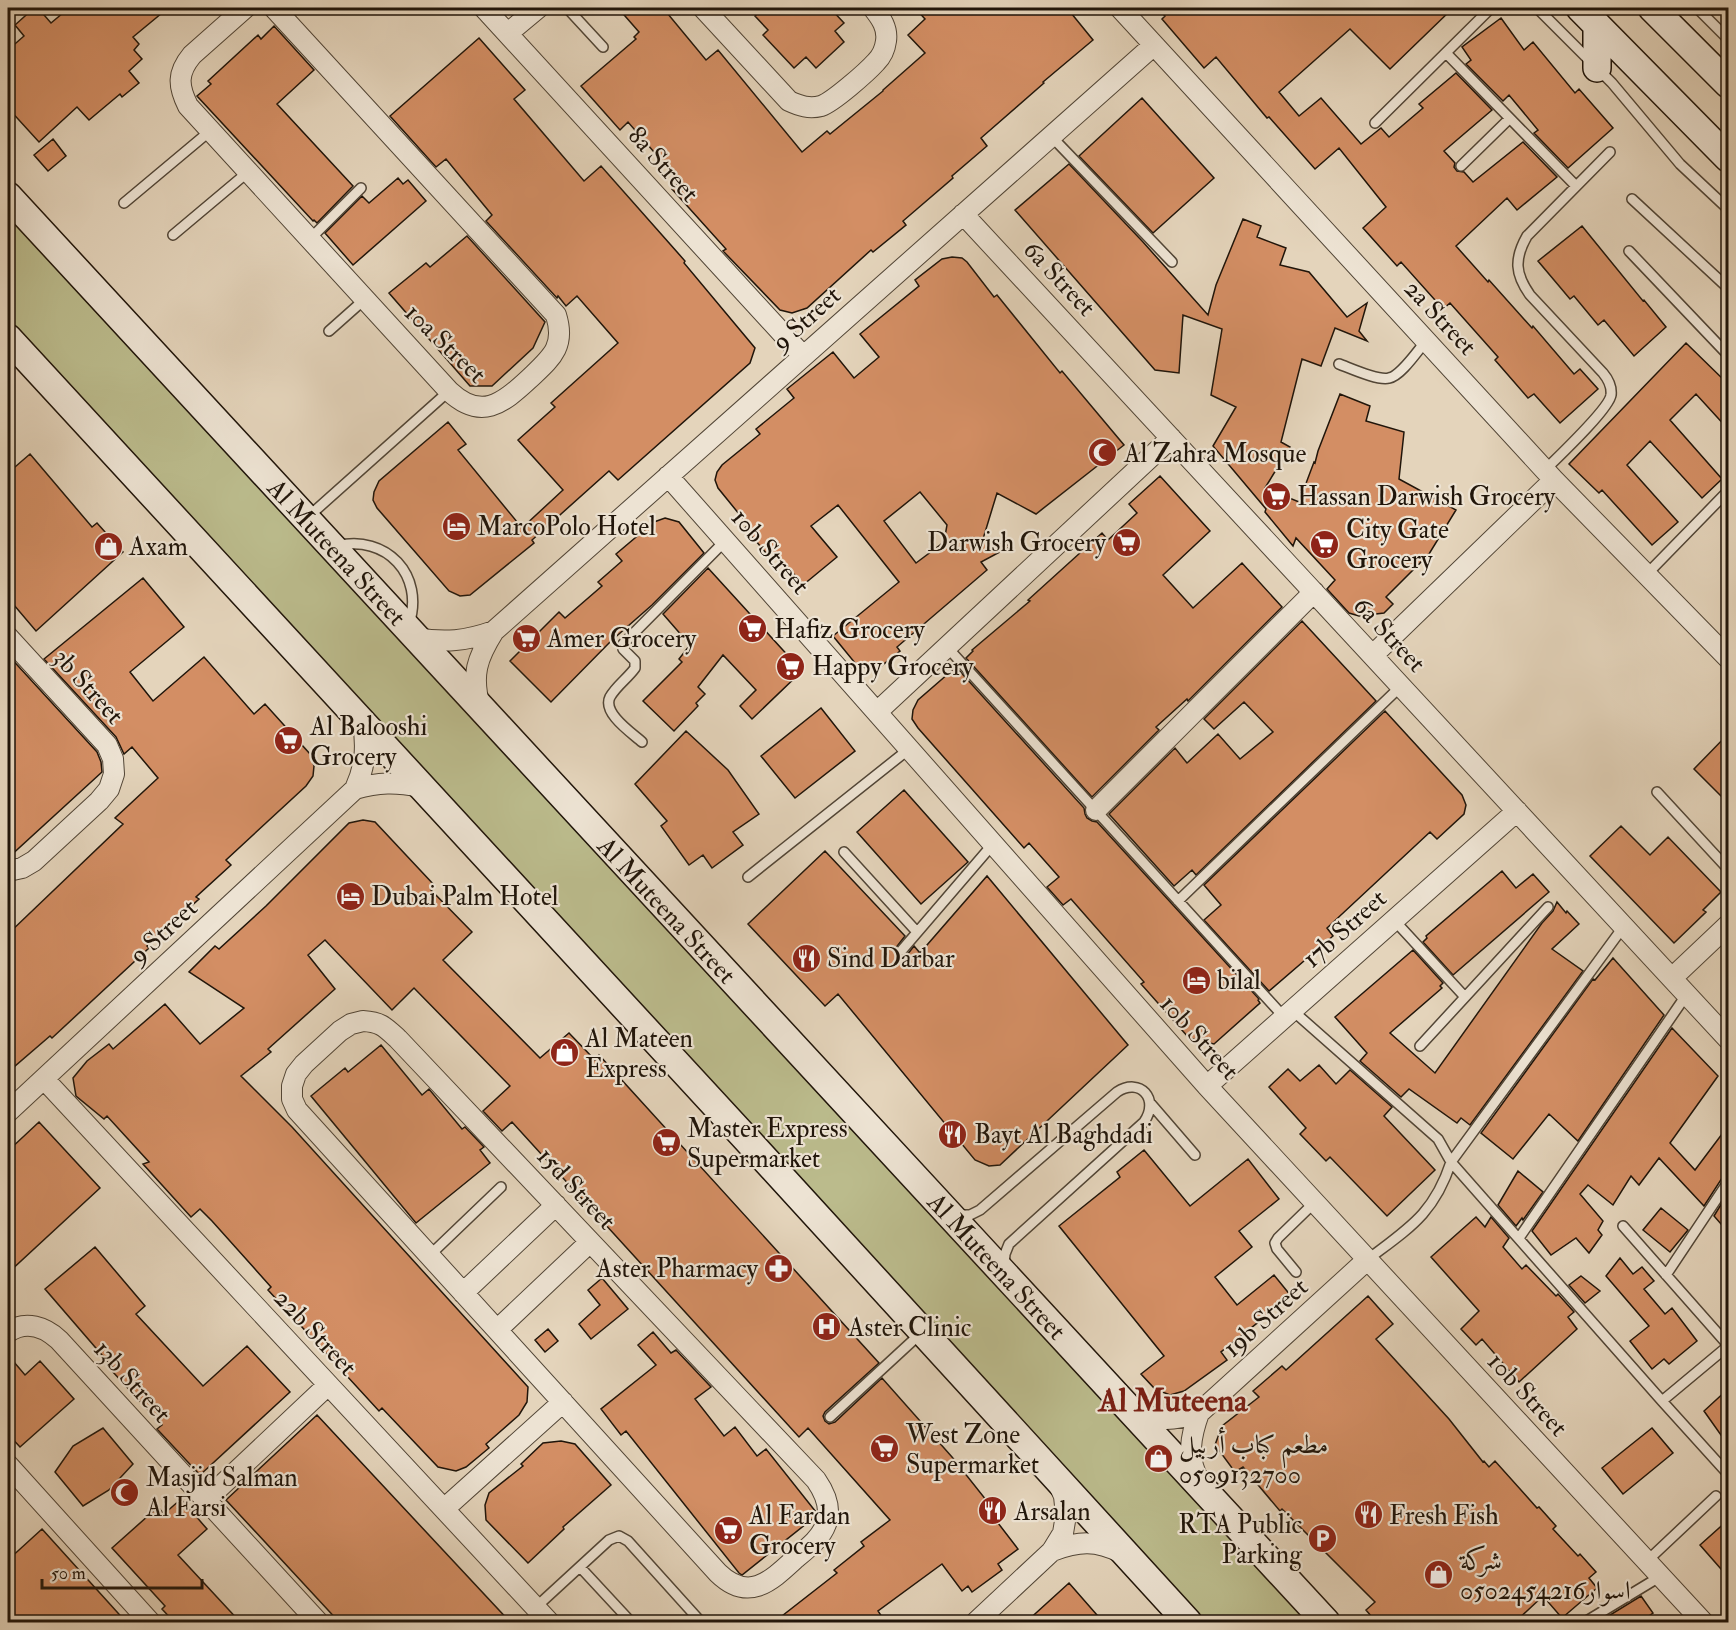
<svg xmlns="http://www.w3.org/2000/svg" width="1736" height="1630" viewBox="0 0 1736 1630" font-family="'IM FELL Double Pica',Amiri,serif">
<rect width="100%" height="100%" fill="#e4d4bb"/>
<filter id="stains"><feTurbulence type="fractalNoise" baseFrequency=".00333" numOctaves="4"/><feColorMatrix values="0 0 0 0 .2 0 0 0 0 .09 0 0 0 0 .02 0 0 0 .5 -.17"/></filter>
<radialGradient id="worn" r=".72"><stop offset=".6" stop-color="#630" stop-opacity="0"/><stop offset="1" stop-color="#630" stop-opacity=".3"/></radialGradient>
<path fill="#bbbb8c" stroke="#6e684b" stroke-width="1.5" d="M8,211L1317,1622H1201L8,337Z"/>
<path fill="#d38e64" stroke="#20150a" stroke-width="1.5" fill-rule="evenodd" d="M34,8H38L51,23L69,8H168L133,37L139,44L134,50L142,59L129,71L139,83L122,97L120,94L89,120L77,107L39,142L8,108V50L24,36L15,25Z
M618,8H663L706,60L718,50L802,152L827,131L830,134L883,91V90L925,53L908,35L925,19L915,8H1067L1093,40L1043,82L1044,83L981,138L987,146L952,176L953,178L903,221L906,225L873,252L871,250L807,308L792,313L780,310L723,251L726,249L672,189L680,182L628,122L620,130L581,86L636,39L634,37L639,32Z
M764,8H830L844,23L835,31L844,42L816,68L806,57L794,68L763,35L768,30L755,16Z
M1157,8H1453L1390,69L1350,29L1279,92L1299,116L1321,98L1361,144L1381,128L1389,137L1423,108L1419,104L1456,73L1492,110L1444,151L1455,163L1454,167L1457,171L1464,172L1473,182L1523,142L1557,177L1517,210L1507,198L1456,246L1488,282L1489,280L1532,328L1533,326L1574,374L1580,369L1598,389L1560,423L1534,394L1528,398L1495,360L1498,357L1450,303L1443,309L1401,262L1397,266L1363,228L1386,207L1339,148L1315,169L1269,117L1267,118L1216,57L1204,68L1162,19L1165,16Z
M1501,18L1524,50L1533,42L1575,93L1579,89L1613,128L1568,168L1534,133L1538,130L1509,95L1503,101L1466,64L1471,60L1462,47Z
M274,26L314,70L277,104L353,186L317,223L314,220L313,221L197,96L211,84L208,81L258,35L261,39Z
M479,38L525,90L514,99L584,181L601,166L685,261L684,263L755,348L750,363L618,480L609,471L532,540L534,543L470,595L460,596L449,591L377,508L373,500L374,492L379,481L448,422L466,444L458,450L522,528L563,490L518,440L555,407L551,403L618,343L577,296L566,306L558,296L557,298L486,221L492,215L446,159L436,167L390,116Z
M1142,98L1214,178L1153,233L1079,156Z
M53,139L66,156L48,171L34,155Z
M1069,164L1143,242L1208,315L1216,285L1243,219L1261,226L1257,237L1286,248L1280,265L1309,272L1347,317L1367,303L1359,331L1367,341L1335,328L1321,366L1302,359L1281,442L1290,447L1265,488L1299,502L1314,462L1315,463L1318,451L1340,394L1370,406L1366,421L1404,432L1399,479L1456,510L1429,554L1386,597L1393,604L1384,613L1359,616L1349,613L1327,589L1335,580L1296,538L1293,546L1265,512L1266,509L1213,446L1236,407L1211,395L1222,329L1183,315L1179,373L1155,370L1015,210Z
M398,178L403,184L408,180L426,201L353,265L325,233L362,196L369,203Z
M1582,226L1643,301L1644,300L1666,327L1634,356L1604,320L1598,325L1574,296L1570,299L1538,261Z
M467,236L545,322L533,348L492,386H470L389,293L426,263L430,267Z
M952,257L962,258L967,262L994,297L997,295L1060,373L1062,371L1124,445L1036,514L997,493L983,539L1011,546L981,562L987,570L897,647L900,651L880,667L868,669L855,663L833,636L899,582L838,505L811,526L837,557L803,585L777,554L771,559L745,528L748,525L718,488L715,480L717,472L722,465L760,434L756,429L794,398L787,389L833,352L854,378L879,357L860,334L919,286L915,280L942,259ZM920,492L947,525L944,542L916,563L884,521Z
M1686,343L1728,384V429L1696,394L1670,420L1722,479L1702,498L1650,441L1627,465L1678,522L1652,545L1602,490L1599,493L1569,464Z
M30,454L92,527L97,523L123,552L36,631L8,598V473Z
M1160,476L1210,531L1163,575L1193,608L1242,563L1282,607L1188,701L1187,699L1156,727L1159,730L1092,797L966,658L973,651L972,650L1030,601L1028,600L1102,533L1108,540L1137,513L1129,504Z
M665,518L679,522L704,553L652,605L611,641L551,702L510,661L559,612L565,618L602,586L598,582L622,561L616,554L654,522Z
M708,568L802,671L752,719L740,706L756,690L723,655L698,687L705,694L696,703L698,706L674,731L643,701L682,662L679,659L690,645L663,614Z
M143,578L184,627L130,672L153,701L204,657L254,714L265,704L310,754L314,766L313,776L306,786L226,860L231,865L196,897L199,899L147,946L149,948L52,1038L50,1036L8,1072V934L123,824L115,818L158,778L132,747L124,754L116,737L44,659Z
M1302,621L1376,701L1196,875L1192,870L1174,886L1109,814L1175,748L1187,763L1218,734L1240,759L1273,732L1244,702L1214,729L1204,719Z
M8,655L97,752L101,762L102,772L8,858Z
M956,667L1084,808L1085,814L1087,818L1092,821L1097,822L1259,999L1258,1000L1260,1003L1214,1044L1189,1038L1141,984L1144,982L1071,899L1063,905L1047,887L1059,877L1029,843L1024,848L918,728L912,719L913,710L918,700Z
M821,708L855,751L795,798L761,756Z
M1385,711L1462,795L1466,805L1464,814L1437,839L1430,832L1327,928L1333,936L1269,991L1204,920L1221,905L1204,885Z
M686,731L728,770L759,814L733,832L743,845L712,868L703,855L689,865L661,826L667,821L635,784Z
M1728,734V803L1694,769Z
M904,790L968,862L921,904L857,832Z
M363,820L375,822L435,886L431,890L472,932L443,960L540,1058L569,1033L595,1060L599,1055L879,1363L825,1412L823,1416L825,1421L829,1424L835,1422L882,1378L952,1457L1002,1520L998,1523L1018,1549L998,1564L1002,1570L972,1592L968,1586L962,1591L942,1564L878,1611L886,1623H773L837,1573L834,1570L864,1546L861,1542L890,1520L808,1428L799,1437L512,1122L502,1131L483,1111L510,1086L414,988L392,1010L325,940L308,955L335,989L268,1049L271,1052L241,1076L292,1127L528,1387L527,1402L519,1415L486,1444L489,1448L466,1467L456,1471L438,1467L382,1408L379,1411L268,1290L271,1287L212,1221L200,1209L191,1217L143,1164L149,1162L107,1116L104,1119L76,1096L73,1078L87,1061L109,1044L113,1049L165,1004L200,1044L244,1008L189,972L215,946L219,949L266,906L349,823Z
M1621,826L1650,855L1668,837L1721,892L1703,910L1706,912L1674,943L1590,856Z
M825,851L905,936L895,949L897,955L901,957L907,955L914,946L920,953L987,876L1128,1045L1000,1165L989,1166L975,1160L838,994L825,1006L748,924Z
M1502,871L1516,888L1533,874L1549,892L1453,975L1423,942L1427,938L1426,936Z
M1557,902L1566,913L1567,911L1579,924L1552,949L1583,971L1470,1125L1461,1118L1457,1123L1409,1089L1401,1097L1360,1061L1367,1053L1335,1017L1413,950L1443,983L1440,986L1442,988L1390,1033L1435,1073L1542,923L1553,911Z
M1613,958L1664,1015L1578,1141L1549,1114L1513,1159L1481,1133L1593,979L1595,980Z
M1672,1028L1718,1076L1670,1143L1695,1170L1728,1126V1175L1722,1178L1704,1206L1659,1158L1639,1185L1631,1176L1613,1205L1588,1185L1580,1194L1603,1221L1598,1230L1602,1235L1589,1253L1576,1238L1551,1255L1532,1231Z
M381,1045L422,1095L429,1089L462,1129L465,1127L484,1147L480,1150L490,1163L416,1223L311,1096L345,1068L348,1072Z
M1319,1065L1336,1084L1350,1070L1392,1107L1384,1116L1435,1170L1387,1216L1330,1157L1326,1161L1300,1134L1306,1128L1269,1087L1288,1069L1300,1081Z
M39,1122L100,1188L8,1273V1151Z
M1144,1150L1190,1206L1248,1159L1279,1199L1239,1231L1252,1247L1215,1277L1237,1305L1274,1275L1291,1296L1221,1352L1227,1360L1184,1391L1170,1395L1155,1389L1141,1374L1164,1356L1059,1226L1120,1177L1117,1172Z
M1518,1171L1543,1192L1523,1220L1522,1218L1516,1226L1498,1205Z
M1728,1193V1232L1714,1216Z
M1661,1208L1688,1230L1670,1252L1643,1230Z
M1476,1217L1485,1227L1491,1217L1509,1238L1503,1247L1522,1269L1526,1265L1556,1296L1558,1294L1574,1312L1568,1317L1577,1329L1519,1382L1482,1339L1476,1345L1461,1329L1479,1311L1431,1257Z
M95,1247L145,1306L136,1314L203,1386L247,1346L290,1392L200,1475L157,1429L162,1425L112,1371L114,1369L45,1289Z
M1620,1258L1633,1274L1642,1267L1654,1281L1644,1289L1665,1314L1672,1308L1697,1341L1669,1364L1664,1359L1652,1369L1630,1341L1649,1326L1606,1276Z
M1581,1276L1600,1291L1585,1303L1569,1285Z
M602,1278L628,1309L591,1339L579,1324L600,1305L588,1290Z
M1368,1296L1393,1324L1376,1339L1449,1419L1483,1462L1484,1461L1489,1467L1495,1461L1537,1508L1539,1507L1556,1526L1553,1529L1578,1556L1580,1554L1596,1572L1589,1578L1597,1588L1562,1618L1543,1596L1514,1623H1377L1366,1610L1375,1602L1282,1509L1280,1511L1243,1467L1235,1472L1215,1445L1222,1426L1259,1397L1253,1391L1282,1366L1286,1370Z
M548,1329L558,1341L545,1352L535,1340Z
M653,1332L671,1353L676,1350L711,1387L695,1399L724,1436L735,1427L757,1456L766,1449L816,1512V1516L742,1575L739,1573L626,1431L621,1435L601,1409L656,1365L638,1345Z
M8,1355L25,1375L40,1361L74,1399L20,1447L8,1434Z
M1728,1389V1445L1704,1411Z
M317,1415L511,1623H340L226,1500Z
M103,1428L133,1464L109,1490L83,1506L55,1472L73,1446Z
M1652,1428L1673,1453L1623,1494L1602,1468Z
M561,1441L575,1444L611,1485L563,1527L564,1529L528,1563L486,1520L485,1505L489,1493L523,1466L521,1464L543,1443Z
M181,1499L207,1529L178,1555L241,1623H175L162,1609L165,1606L112,1548L158,1507L164,1514Z
M1728,1520V1577L1700,1545Z
M42,1529L127,1623H8V1560Z
M1069,1583L1104,1623H1025Z
M1641,1596L1653,1613L1639,1623H1597Z"/>
<g fill="none" stroke-linecap="round" stroke-linejoin="round">
<defs>
<path id="lane" d="M567,8L603,47
M1537,8L1612,83L1680,164L1728,209
M1697,8L1728,39
M410,9L411,8
M1446,53L1576,186
M1375,123L1491,8
M1051,136L1172,262
M1461,166L1509,119
M1632,199L1728,288
M124,203L210,131
M173,235L248,172
M310,239L361,188
M1629,251L1728,355
M329,331L365,299
M1339,364C1350,368 1378,381 1389,378C1401,376 1418,350 1426,341
M1545,470C1558,457 1609,409 1611,395C1612,386 1608,379 1603,373L1530,295C1515,274 1514,259 1527,236L1610,152
M308,517L449,391
M337,546C386,534 425,575 409,624
M1646,575L1728,491
M947,647L1284,1017
M642,742C632,733 602,713 610,697C616,686 628,678 635,668V661L623,649V644L725,541
M1657,792L1728,869
M844,852L917,932
M748,877L909,749
M1178,901L1401,686
M1394,920L1465,997
M902,950L993,844
M1292,1010L1438,1139L1451,1162L1662,1401L1728,1474
M1420,1046L1548,907
M1151,1104L1195,1155
M956,1215H970L980,1210L1117,1092C1140,1077 1160,1099 1144,1122L1009,1244L1005,1254L1004,1266
M1623,1226L1728,1345
M1519,1238L1687,994
M429,1256L501,1187
M1367,1260C1409,1228 1434,1214 1451,1162L1624,926
M1296,1272L1277,1249L1275,1243L1278,1238L1314,1203
M1666,1275L1728,1182
M1662,1401L1728,1346
M830,1417L920,1334
M1646,1562L1716,1496
M580,1567L631,1622
M535,1608L609,1540L619,1536L628,1541L701,1622
M1585,1622L1661,1576"/>
<path id="street" d="M245,8L192,55C177,73 178,86 188,106L449,391C481,421 502,404 529,379C551,358 566,347 556,315L274,8
M484,8L803,356
M703,8L789,101C800,106 809,109 821,106C833,102 867,72 876,62C881,57 885,49 886,41C888,28 881,18 873,8
M1120,8L1554,480L1728,658
M508,33L538,8
M963,214L1728,1039
M668,476L1207,1086L1703,1622
M8,637L107,745L113,759L114,774L109,789L99,801L34,861L22,868L8,871
M416,638C445,643 466,641 494,631
M1373,655L1554,480
M480,707C471,675 477,658 494,631L1154,45
M877,712L1171,438
M355,789C378,782 397,782 420,787
M1096,810L1314,592
M1672,978L1728,925
M363,1021C381,1022 385,1027 398,1039L816,1480C825,1493 832,1508 826,1524C821,1538 808,1548 796,1558C771,1581 749,1603 718,1573L297,1110L292,1099V1086L296,1074L304,1064L340,1031L351,1024Z
M44,1079L549,1622
M1207,1086L1517,811
M8,1112L355,789C365,767 367,748 363,725
M463,1293L556,1205
M497,1330L590,1242
M8,1332C26,1320 45,1327 59,1340L318,1622
M1132,1410C1156,1422 1173,1421 1199,1413L1367,1260
M8,1465L150,1622
M1199,1480C1186,1458 1191,1435 1199,1413
M206,1500L328,1385
M444,1509L563,1402
M1052,1551C1079,1541 1096,1540 1122,1553
M976,1622L1052,1551L1063,1533L1066,1515L1064,1496L1058,1483"/>
<path id="secondary" d="M1580,8L1728,158
M1652,8L1728,84
M1597,25V68
M8,196L1326,1622
M8,338L751,1144L1188,1622"/>
</defs>
<use href="#lane" stroke="#514536" stroke-width="12"/>
<use href="#street" stroke="#514536" stroke-width="22"/>
<use href="#secondary" stroke="#20150a" stroke-width="30"/>
<use href="#lane" stroke="#ede3d3" stroke-width="9"/>
<use href="#street" stroke="#ede3d3" stroke-width="20"/>
<use href="#secondary" stroke="#ede3d3" stroke-width="27"/>
</g>
<defs>
<symbol id="mosque-disc" viewBox="-11 -11 22 22"><circle r="9.5" fill="#8f2418" stroke="#ede3d3"/><path d="M3.5-4.9A6 6 0 1 0 3.5 4.9A5 5 0 1 1 3.5-4.9Z" fill="#fff"/></symbol>
<symbol id="supermarket-disc" viewBox="-11 -11 22 22"><circle r="9.5" fill="#8f2418" stroke="#ede3d3"/><path d="M-6-5.5h2.5l.6 2H6L4.5 2H-2.5L-4.4-4H-6ZM-1.5 3.2a1.3 1.3 0 1 0 .1 0ZM3 3.2a1.3 1.3 0 1 0 .1 0Z" fill="#fff"/></symbol>
<symbol id="hotel-disc" viewBox="-11 -11 22 22"><circle r="9.5" fill="#8f2418" stroke="#ede3d3"/><path d="M-6-4.5h1.5V1H6V5H4.5V3h-9V5H-6ZM-4 0a1.8 1.8 0 1 1 3.6 0ZM.5 0V-2.5h3Q6-2.5 6 0Z" fill="#fff"/></symbol>
<symbol id="shop-disc" viewBox="-11 -11 22 22"><circle r="9.5" fill="#8f2418" stroke="#ede3d3"/><path d="M-5-2.5h2.3a2.7 3.5 0 0 1 5.4 0H5L5.5 6h-11ZM-1.5-2.5h3a1.5 2.3 0 0 0-3 0Z" fill="#fff"/></symbol>
<symbol id="restaurant-disc" viewBox="-11 -11 22 22"><circle r="9.5" fill="#8f2418" stroke="#ede3d3"/><path d="M-5-6h1v4h1v-4h1v4h1v-4h1v5L-1.5 .5V6h-2V.5L-5-1ZM5-6V6H3V1.5H1.5Q1.5-4 5-6Z" fill="#fff"/></symbol>
<symbol id="pharmacy-disc" viewBox="-11 -11 22 22"><circle r="9.5" fill="#8f2418" stroke="#ede3d3"/><path d="M-2-6h4v4h4v4h-4v4h-4v-4h-4v-4h4Z" fill="#fff"/></symbol>
<symbol id="hospital-disc" viewBox="-11 -11 22 22"><circle r="9.5" fill="#8f2418" stroke="#ede3d3"/><path d="M-5-5h3v3.5h4V-5h3V5h-3V1.5h-4V5h-3Z" fill="#fff"/></symbol>
<symbol id="parking-disc" viewBox="-11 -11 22 22"><circle r="9.5" fill="#8f2418" stroke="#ede3d3"/><path d="M-3.5-5.5H1a3.5 3.5 0 0 1 0 7H-1V5.5H-3.5ZM-1-3.4V-.6H.8a1.4 1.4 0 0 0 0-2.8Z" fill="#fff"/></symbol>
</defs>
<g fill-rule="evenodd">
<use href="#mosque-disc" x="1086" y="436" width="33" height="33"/>
<use href="#supermarket-disc" x="1260" y="480" width="33" height="33"/>
<use href="#hotel-disc" x="440" y="510" width="33" height="33"/>
<use href="#supermarket-disc" x="1110" y="526" width="33" height="33"/>
<use href="#supermarket-disc" x="1308" y="528" width="33" height="33"/>
<use href="#shop-disc" x="92" y="530" width="33" height="33"/>
<use href="#supermarket-disc" x="736" y="612" width="33" height="33"/>
<use href="#supermarket-disc" x="510" y="622" width="33" height="33"/>
<use href="#supermarket-disc" x="774" y="650" width="33" height="33"/>
<use href="#supermarket-disc" x="272" y="724" width="33" height="33"/>
<use href="#hotel-disc" x="334" y="880" width="33" height="33"/>
<use href="#restaurant-disc" x="790" y="942" width="33" height="33"/>
<use href="#hotel-disc" x="1180" y="964" width="33" height="33"/>
<use href="#shop-disc" x="548" y="1036" width="33" height="33"/>
<use href="#restaurant-disc" x="936" y="1118" width="33" height="33"/>
<use href="#supermarket-disc" x="650" y="1126" width="33" height="33"/>
<use href="#pharmacy-disc" x="762" y="1252" width="33" height="33"/>
<use href="#hospital-disc" x="810" y="1310" width="33" height="33"/>
<use href="#supermarket-disc" x="868" y="1432" width="33" height="33"/>
<use href="#shop-disc" x="1142" y="1442" width="33" height="33"/>
<use href="#mosque-disc" x="108" y="1476" width="33" height="33"/>
<use href="#restaurant-disc" x="976" y="1494" width="33" height="33"/>
<use href="#restaurant-disc" x="1352" y="1498" width="33" height="33"/>
<use href="#supermarket-disc" x="712" y="1514" width="33" height="33"/>
<use href="#parking-disc" x="1306" y="1522" width="33" height="33"/>
<use href="#shop-disc" x="1422" y="1558" width="33" height="33"/>
</g>
<g text-anchor="middle" stroke-width="4.5" stroke-linejoin="round" paint-order="stroke">
<g font-size="26" fill="#20150a" stroke="#ede3d3">
<text transform="translate(664 164) rotate(48)" y="9">8a Street</text>
<text transform="translate(1060 278) rotate(47)" y="9">6a Street</text>
<text transform="translate(1441 317) rotate(47)" y="9">2a Street</text>
<text transform="translate(806 318) rotate(-42)" y="9">9 Street</text>
<text transform="translate(446 343) rotate(44)" y="9">10a Street</text>
<text transform="translate(771 551) rotate(49)" y="9">10b Street</text>
<text transform="translate(337 552) rotate(47)" y="9">Al Muteena Street</text>
<text transform="translate(1390 634) rotate(47)" y="9">6a Street</text>
<text transform="translate(89 686) rotate(48)" y="9">3b Street</text>
<text transform="translate(667 910) rotate(47)" y="9">Al Muteena Street</text>
<text transform="translate(1344 928) rotate(-42)" y="9">17b Street</text>
<text transform="translate(163 931) rotate(-43)" y="9">9 Street</text>
<text transform="translate(1200 1037) rotate(48)" y="9">10b Street</text>
<text transform="translate(577 1188) rotate(47)" y="9">15d Street</text>
<text transform="translate(997 1266) rotate(47)" y="9">Al Muteena Street</text>
<text transform="translate(1265 1317) rotate(-42)" y="9">19b Street</text>
<text transform="translate(316 1332) rotate(47)" y="9">22b Street</text>
<text transform="translate(133 1381) rotate(48)" y="9">13b Street</text>
<text transform="translate(1528 1394) rotate(47)" y="9">10b Street</text>
</g>
<g font-size="26" fill="#20150a" stroke="#ede3d3" text-anchor="start">
<text x="1124" y="462">Al Zahra Mosque</text>
<text x="1297" y="505">Hassan Darwish Grocery</text>
<text x="477" y="535">MarcoPolo Hotel</text>
<text x="1346" y="538">City Gate<tspan x="1346" dy="30">Grocery</tspan></text>
<text x="1106" y="551" text-anchor="end">Darwish Grocery</text>
<text x="129" y="555">Axam</text>
<text x="774" y="638">Hafiz Grocery</text>
<text x="547" y="647">Amer Grocery</text>
<text x="812" y="675">Happy Grocery</text>
<text x="310" y="735">Al Balooshi<tspan x="310" dy="30">Grocery</tspan></text>
<text x="371" y="905">Dubai Palm Hotel</text>
<text x="827" y="967">Sind Darbar</text>
<text x="1217" y="989">bilal</text>
<text x="585" y="1047">Al Mateen<tspan x="585" dy="30">Express</tspan></text>
<text x="687" y="1137">Master Express<tspan x="687" dy="30">Supermarket</tspan></text>
<text x="974" y="1143">Bayt Al Baghdadi</text>
<text x="758" y="1277" text-anchor="end">Aster Pharmacy</text>
<text x="848" y="1336">Aster Clinic</text>
<text x="906" y="1443">West Zone<tspan x="906" dy="30">Supermarket</tspan></text>
<text x="1179" y="1453">مطعم كباب أربيل<tspan x="1179" dy="30">0509132700</tspan></text>
<text x="146" y="1486">Masjid Salman<tspan x="146" dy="30">Al Farsi</tspan></text>
<text x="1014" y="1520">Arsalan</text>
<text x="749" y="1524">Al Fardan<tspan x="749" dy="30">Grocery</tspan></text>
<text x="1389" y="1524">Fresh Fish</text>
<text x="1302" y="1533" text-anchor="end">RTA Public<tspan x="1302" dy="30">Parking</tspan></text>
<text x="1460" y="1569">شركة<tspan x="1460" dy="30">اسوار0502454216</tspan></text>
</g>
<g font-size="32" font-weight="bold" fill="#7a1f14" stroke="#ede3d3">
<text x="1173" y="1411">Al Muteena</text>
</g>
</g>
<rect width="1736" height="1630" fill="none" stroke="#e4d4bb" stroke-width="30"/>
<rect x="9" y="9" width="1718" height="1612" fill="none" stroke="#20150a" stroke-width="3"/>
<rect x="15" y="15" width="1706" height="1600" fill="none" stroke="#20150a" stroke-width="1.5"/>
<path d="M42 1579v9h160v-9" fill="none" stroke="#20150a" stroke-width="3"/>
<text x="51" y="1579" font-size="18" fill="#20150a" stroke="#ede3d3" stroke-width="4.5" paint-order="stroke">50 m</text>
<rect width="100%" height="100%" filter="url(#stains)"/>
<rect width="100%" height="100%" fill="url(#worn)"/>
</svg>
